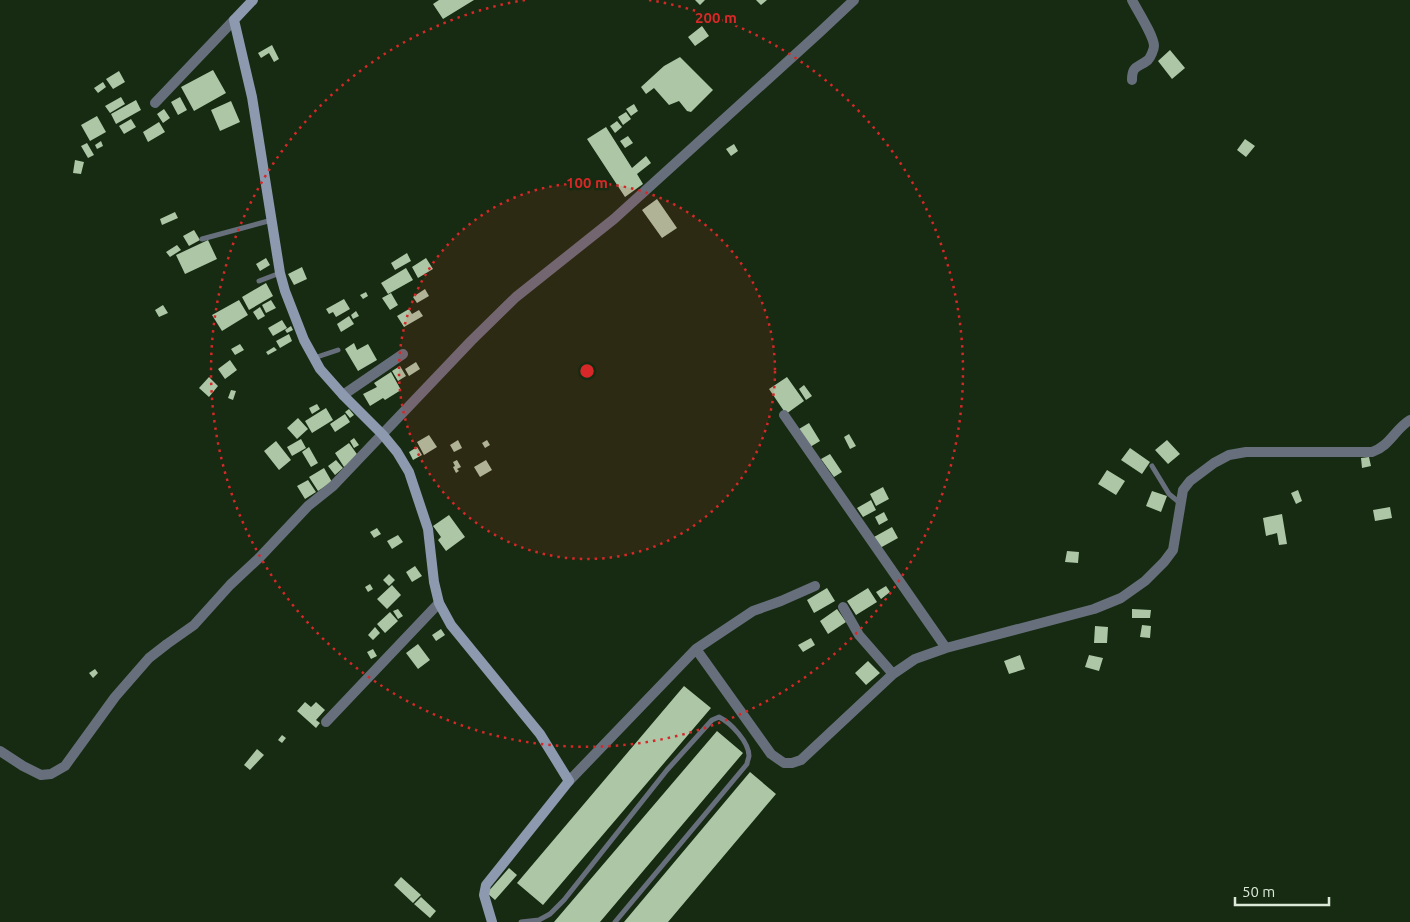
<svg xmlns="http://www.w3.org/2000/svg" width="1410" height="922" viewBox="0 0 1410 922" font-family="Ubuntu,sans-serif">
<rect width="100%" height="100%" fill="#162b11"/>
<path fill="#acc6a6" d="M439,0H474L443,19L433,4Z
M695,0H705L700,5Z
M756,0H767L761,5Z
M702,26L709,36L695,46L688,37Z
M272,45L279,59L274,62L269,53L261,58L258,53Z
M1170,50L1185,68L1172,79L1158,61Z
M680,57L713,90L691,112L687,111L679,101L669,105L654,88L646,94L641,87L664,66Z
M213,70L226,93L194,111L181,87Z
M119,71L125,82L113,89L106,79Z
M103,82L106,87L98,93L94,88Z
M121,97L125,104L110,113L105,106Z
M180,97L187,110L178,115L171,102Z
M136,100L141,110L116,124L111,114Z
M231,101L240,122L220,131L211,110Z
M634,104L638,111L631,116L626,109Z
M164,109L170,118L163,123L157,114Z
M626,112L631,119L623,125L618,117Z
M97,116L106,132L90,141L81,125Z
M131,119L136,127L124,134L119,126Z
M617,121L622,127L615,133L610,126Z
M159,122L165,132L148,142L143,132Z
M606,127L632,168L646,156L651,163L637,174L643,184L625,197L587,139Z
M628,136L633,143L625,148L620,141Z
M1245,139L1255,146L1246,157L1237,150Z
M101,141L103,146L97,149L95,145Z
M87,143L94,155L88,158L81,146Z
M734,144L738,151L731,156L726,149Z
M75,160L84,162L81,174L73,173Z
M657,199L677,228L662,238L642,210Z
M175,212L178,218L162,225L160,219Z
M194,230L200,240L189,246L183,236Z
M208,240L217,259L185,274L176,255Z
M177,245L181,250L170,257L166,252Z
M407,253L411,261L395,270L391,263Z
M266,258L270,265L260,271L256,264Z
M426,258L433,269L418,278L412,267Z
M302,267L307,279L294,285L288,274Z
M406,268L413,280L388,294L381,283Z
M266,283L273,296L249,310L242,297Z
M425,289L429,296L417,303L413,297Z
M366,292L368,296L363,299L360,295Z
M391,293L398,305L390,310L382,298Z
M344,299L350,309L336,317L333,312L329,314L326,309Z
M239,300L248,315L222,331L212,315Z
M271,300L276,308L266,313L262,305Z
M163,305L168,313L159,317L155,310Z
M260,307L265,316L258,320L253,312Z
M409,309L412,314L419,310L423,316L404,327L397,316Z
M356,311L359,316L353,319L351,315Z
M349,316L354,324L341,332L337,324Z
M282,320L287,328L273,336L268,328Z
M291,326L293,330L287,333L285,330Z
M289,334L292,341L280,348L276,341Z
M354,343L357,350L368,344L377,360L358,371L345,349Z
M240,344L244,350L235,355L231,349Z
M274,347L277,350L268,355L266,352Z
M230,360L237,370L225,379L218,369Z
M416,362L420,369L409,376L405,369Z
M400,366L406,376L398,381L392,371Z
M391,372L401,390L385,400L383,398L370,406L363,394L377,387L374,383Z
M209,377L218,386L209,397L199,388Z
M787,377L804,401L786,414L769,389Z
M804,385L812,396L806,400L799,389Z
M231,390L236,391L233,400L228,398Z
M317,404L320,409L312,414L309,408Z
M326,408L333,420L312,433L305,421Z
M349,409L354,415L350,418L345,412Z
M345,414L350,422L335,432L330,424Z
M298,418L308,429L297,439L287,428Z
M809,423L820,441L810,447L799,429Z
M849,434L856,446L850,449L844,437Z
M429,435L437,447L424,455L417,442Z
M354,438L359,445L354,448L350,441Z
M301,439L306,448L292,456L287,447Z
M458,440L462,448L454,452L450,445Z
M487,440L490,445L485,448L482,443Z
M1167,440L1180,454L1168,464L1155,450Z
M276,441L291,460L279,470L264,451Z
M349,443L359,457L344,467L335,453Z
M309,447L318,463L311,467L302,452Z
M417,447L422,455L413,460L409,452Z
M1130,448L1150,462L1142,474L1121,460Z
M830,454L842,472L834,477L821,459Z
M1369,457L1371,466L1362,468L1361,458Z
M336,460L343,468L335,475L328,466Z
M457,460L461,467L457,469L459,471L456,473L453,467L455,466L453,462Z
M486,460L492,470L480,477L474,467Z
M324,468L332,482L318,491L309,477Z
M1107,470L1125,481L1116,495L1098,484Z
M308,480L316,492L305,499L297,486Z
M883,487L889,499L876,506L870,494Z
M1298,490L1302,501L1296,504L1291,493Z
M1152,491L1167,496L1161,512L1146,506Z
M871,500L876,510L863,517L857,508Z
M1390,507L1392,518L1375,521L1373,510Z
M884,512L888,520L879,525L875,517Z
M1282,514L1287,544L1279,545L1277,533L1266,536L1263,518Z
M449,515L465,537L446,551L438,540L441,537L433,526Z
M892,527L898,538L880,548L874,537Z
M377,528L381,534L374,538L370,532Z
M398,535L403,542L392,549L387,541Z
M1067,551L1079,552L1078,563L1065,562Z
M415,566L422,576L412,582L406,572Z
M389,574L395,580L389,586L383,580Z
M370,584L373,589L368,592L365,587Z
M392,585L401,595L387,609L377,599Z
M886,586L890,592L881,599L876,592Z
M827,588L835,601L814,613L807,600Z
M868,588L877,602L856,615L847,601Z
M398,609L403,616L398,619L393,611Z
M837,609L846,622L828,634L820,621Z
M1132,609L1151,610L1150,618H1132Z
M390,612L398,621L385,633L377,624Z
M1142,625L1151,626L1150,638L1140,637Z
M1095,626L1108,627L1107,643H1094Z
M375,627L380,633L373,640L368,635Z
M441,629L445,635L436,641L432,635Z
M811,638L815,645L803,652L798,645Z
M418,644L430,660L418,669L406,653Z
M373,649L377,656L371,659L367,652Z
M1020,655L1025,669L1009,674L1004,661Z
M1089,655L1103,658L1099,671L1085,667Z
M868,661L880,673L866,685L855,673Z
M95,669L98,673L93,678L89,673Z
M684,686L711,708L543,905L517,883Z
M305,702L311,707L316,702L325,710L316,720L320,723L316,728L297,711Z
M717,731L743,753L600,922H554Z
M282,735L286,738L282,743L278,740Z
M257,749L264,755L250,770L244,765Z
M750,772L776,794L668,922H624Z
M509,868L517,875L495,900L487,893Z
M401,877L421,895L413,903L394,885Z
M421,897L436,911L430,918L414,904Z"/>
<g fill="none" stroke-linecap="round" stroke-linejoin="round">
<path stroke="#676f7c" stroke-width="5" d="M202,239L272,220
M259,281L280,273
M314,358L338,350
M1152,466L1169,494L1180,503
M521,922L539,920L550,914L564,900L667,770L712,720L719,717C731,723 749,742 749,756C749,757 747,762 747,764L615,922"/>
<path stroke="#676f7c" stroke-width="10" d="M1132,0C1137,10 1154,36 1154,46C1154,50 1150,58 1148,60C1138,68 1132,65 1132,80
M155,103L234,20
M343,395L403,354
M784,415L946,648
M843,607L859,635L893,674
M696,649L753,611L781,601L815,586
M326,722L439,603
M0,751L23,766L41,775L51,774L65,766L115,697L149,658L167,644L194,625L230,585L260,557L308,506L333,486L471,341L516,297L614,219L820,32L854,0
M569,781L696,649L771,754L784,763H792L801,760L893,674L915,659L946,648L1094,609L1121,598L1145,581L1164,562L1173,550L1183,490L1190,481L1214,463L1229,455L1246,452H1372C1390,446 1395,429 1410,420"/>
<path stroke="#8c99af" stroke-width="10" d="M253,0L234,20L252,97L280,273L285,291L304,340L320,369L343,395L383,435L397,452L409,472L428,529L434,582L439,603L451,625L540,734L569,781L486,885L484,895L492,922"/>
</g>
<circle cx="587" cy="371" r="188" fill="#d62828" fill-opacity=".12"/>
<g fill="none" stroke="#d62828" stroke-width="2.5" stroke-dasharray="2.5 5">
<circle cx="587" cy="371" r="188"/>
<path d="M649 0A376 376 0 1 1 525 0"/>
</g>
<circle cx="587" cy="371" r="8" fill="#d62828" stroke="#162b11" stroke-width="2.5"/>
<g font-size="15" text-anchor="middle" font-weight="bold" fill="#d62828" stroke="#162b11" stroke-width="5" stroke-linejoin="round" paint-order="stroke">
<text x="716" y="23">200 m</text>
<text x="587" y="188">100 m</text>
</g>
<path d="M1235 897v8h94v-8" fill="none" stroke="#dce9d9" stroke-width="2.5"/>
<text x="1242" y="897" font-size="15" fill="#dce9d9" stroke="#162b11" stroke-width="4" paint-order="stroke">50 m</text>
</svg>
